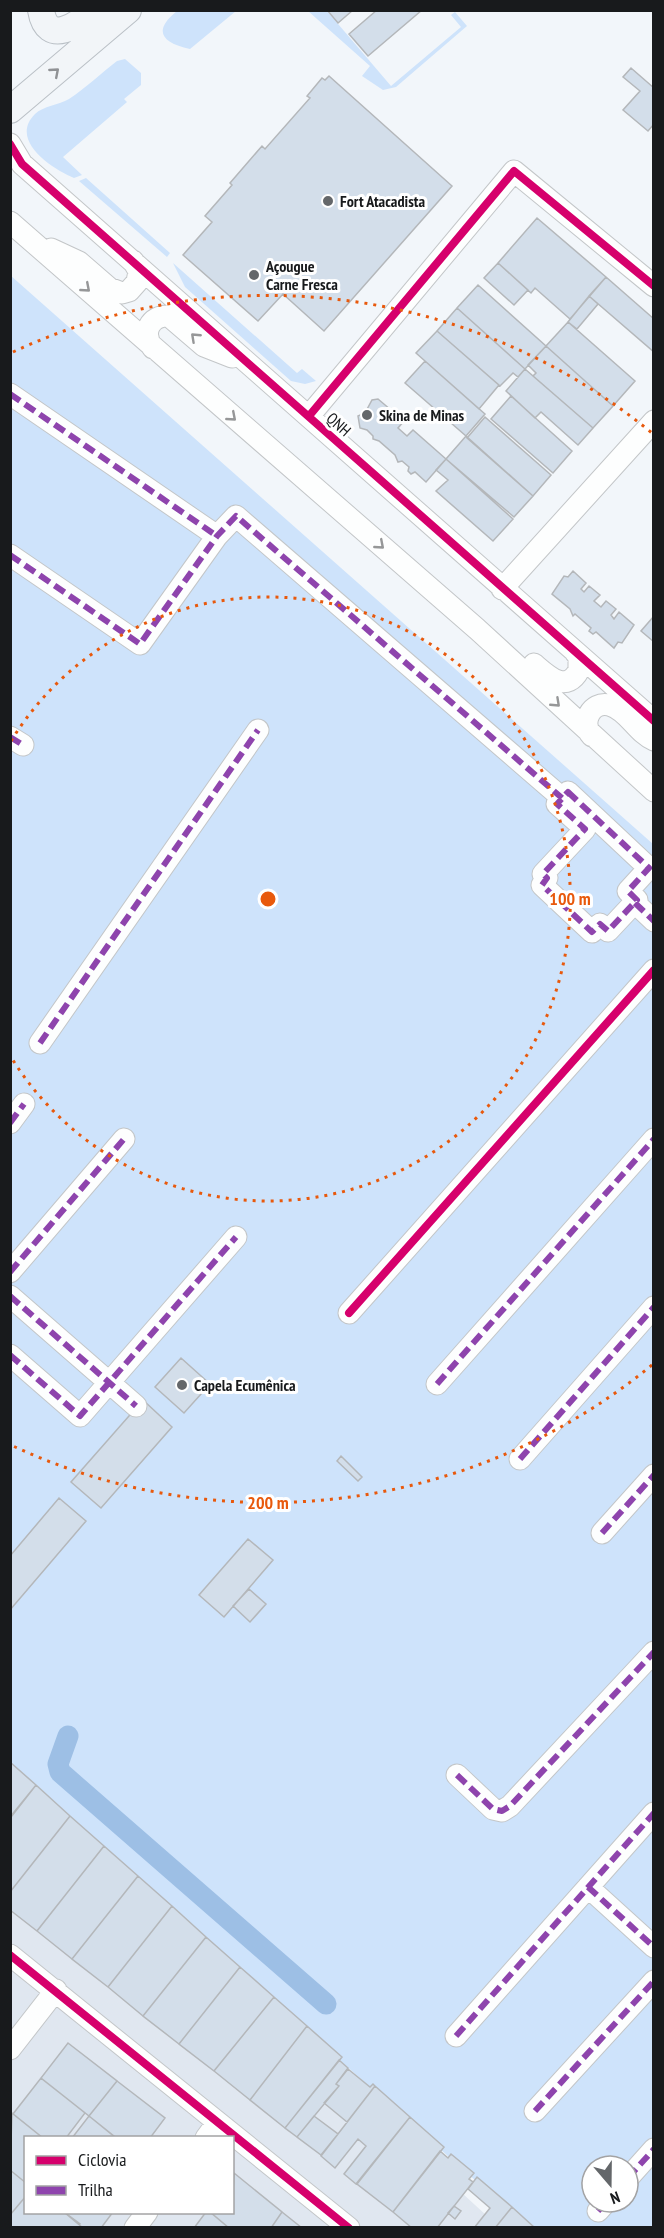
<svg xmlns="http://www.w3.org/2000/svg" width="664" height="2238" viewBox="0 0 664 2238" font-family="'PT Sans Narrow',sans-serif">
<rect width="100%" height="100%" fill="#f2f6fa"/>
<path fill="#e0e7f0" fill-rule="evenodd" d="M43,1808L499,2227L11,2228V1845ZM26,2138H232V2212H26Z"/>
<path fill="#cee3fb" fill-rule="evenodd" d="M177,11L178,10L236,11L190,49C162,43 152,31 177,11Z
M308,11H327L391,86L461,27L451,15L455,12L467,26L396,87L383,90L362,76L370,66Z
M125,59L141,73V85L124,99L127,102L63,157L82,175L74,178C54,170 8,141 35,114C43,106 59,105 69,99C86,88 101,73 117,61Z
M86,178L170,253L167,257L79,181Z
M173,263L297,373L302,369L316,381L305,384L291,381L185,287Z
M10,275L653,844V2227H528L11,1769ZM592,2166H628V2202H592Z"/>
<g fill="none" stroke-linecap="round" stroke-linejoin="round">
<path stroke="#9dbfe5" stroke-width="21" d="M68,1736L58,1764L60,1772L326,2004"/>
</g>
<path fill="#d3deea" stroke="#b4b7ba" stroke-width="1.5" d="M327,10H353L338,23Z
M377,10H422L368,56L349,34Z
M631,68L654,88V124L648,131L623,110L640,91L623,77Z
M329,76L452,186L324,331L283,294L258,321L183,255L212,222L205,216L232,185L230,183L262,146L265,149L310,98L307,96L322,78L325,80Z
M537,218L606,277L570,319L535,288L531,293L498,263Z
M498,263L528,290L514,305L484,278Z
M606,277L654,319V352L589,296Z
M478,285L546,346L525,369L457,308Z
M589,296L598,304L577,329L568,322Z
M457,308L525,369L518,377L513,373L500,386L437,331Z
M568,322L635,381L613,406L546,346Z
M437,331L499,385L479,409L416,353Z
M546,346L613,406L593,428L533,376L536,373L528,365Z
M425,361L485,414L466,436L405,383Z
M525,369L593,428L578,445L541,412L535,418L506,391Z
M511,396L572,451L553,473L491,419Z
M378,399L404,421L398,428L407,436L413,430L446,459L426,482L415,472L411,474L408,471L409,467L402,461L398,462L395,455L379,441L373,439V436L367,430L360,428L358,416L365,413L372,400Z
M485,417L551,475L533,496L467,438Z
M466,436L533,496L514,517L446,459Z
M446,459L513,519L493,541L436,491L448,480L436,470Z
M573,571L586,583L581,589L584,592L589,586L600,595L594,601L601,607L606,601L616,609L611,615L614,619L619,612L634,625L622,643L618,642L614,648L596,632L593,634L589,631L591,628L575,614L573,616L570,609L552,594L564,576L568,577Z
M654,616V642L641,631Z
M181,1358L210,1384L184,1413L155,1387Z
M143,1400L172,1427L101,1508L71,1482Z
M341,1456L362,1477L358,1481L337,1461Z
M59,1498L86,1521L10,1610V1556Z
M248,1539L273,1560L224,1617L199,1595Z
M249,1589L266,1604L250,1622L233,1606Z
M10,1762L36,1785L11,1817L10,1816Z
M36,1785L70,1816L10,1892V1817Z
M70,1816L104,1846L37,1931L10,1910V1892Z
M104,1846L138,1876L72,1959L37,1931Z
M138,1876L172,1906L108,1987L72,1959Z
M172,1906L206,1937L143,2016L108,1987Z
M206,1937L240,1967L179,2044L143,2016Z
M240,1967L274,1997L214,2071L179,2044Z
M274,1997L307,2026L250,2100L214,2071Z
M307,2026L342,2057L285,2128L250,2100Z
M68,2043L117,2081L89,2116L41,2078Z
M339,2060L348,2068L336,2084L339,2086L297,2137L285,2128Z
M348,2069L370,2087L373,2084L375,2086L347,2122L324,2103L339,2086L336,2084Z
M41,2078L85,2113L66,2138H43L13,2114Z
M117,2081L165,2118L150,2138H116L89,2116Z
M375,2086L410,2117L356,2184L344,2174L366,2146L358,2139L335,2168L321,2156Z
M12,2113L43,2138H26V2183L10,2170Z
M89,2116L114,2136L112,2138H72Z
M314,2116L338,2134L321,2155L297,2137Z
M410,2117L444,2147L393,2212L357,2184Z
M440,2151L448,2158L451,2154L474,2173L469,2179L473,2182L437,2228H412L393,2212Z
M10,2170L26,2183V2196L10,2215Z
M234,2173L282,2212L271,2228H229L210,2212H232Z
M477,2177L512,2207L495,2228H474L490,2208L468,2189Z
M26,2196V2212H64L80,2224L77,2228H10V2215Z
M454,2206L461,2211L455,2219L448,2213Z
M512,2207L535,2228H495Z
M64,2212H113L101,2228H83Z
M206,2212H210L229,2228H194Z
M282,2212L302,2228H271Z"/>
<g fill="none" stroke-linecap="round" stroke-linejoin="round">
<defs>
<path id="minor" d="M10,144L22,164L654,721
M10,222L477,629L654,791
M51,249L79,262L109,288L122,293L129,291L137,282L139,271L133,261
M153,348C141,333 150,315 169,316L204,346L232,357
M10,394L217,536
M309,416L514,171L654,286
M10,555L140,644L217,536L236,516L562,798
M502,589L654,421
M534,664C548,676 566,694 579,670V657L575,652
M592,736C580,723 591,701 609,705C627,709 637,733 654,740
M10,737L23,745
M568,792L649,868L628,891L637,900L608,931L600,924L592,932L542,885L547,878L543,874L585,829L557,804Z
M635,903L654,921
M40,1043L258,730
M10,1123L24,1104
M10,1272L124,1139
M10,1296L136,1406
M349,1313L654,970
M10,1355L80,1416L236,1237
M437,1384L654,1139
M520,1459L654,1307
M602,1533L654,1475
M457,1775L493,1809L502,1811L510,1806L654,1652
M588,1887L654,1947
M10,1955L349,2228
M456,2036L654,1813
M10,2049L56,1990
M535,2111L654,1981
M206,2138L217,2123
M628,2178L654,2149
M598,2211L606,2202
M135,2228L147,2212"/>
<path id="major" d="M41,10C47,48 79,24 95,10
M10,110L128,10"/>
</defs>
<use href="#minor" stroke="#c3c6c8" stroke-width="23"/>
<use href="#major" stroke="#bac0c6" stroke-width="28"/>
<use href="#minor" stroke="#fdfefe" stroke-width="21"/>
<use href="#major" stroke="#f2f5f8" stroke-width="26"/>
<path stroke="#8e44ad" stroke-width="6" stroke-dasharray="12 6" stroke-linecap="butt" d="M10,394L217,536
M10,555L140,644L217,536L236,516L562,798
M10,737L23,745
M568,792L649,868L628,891L637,900L608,931L600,924L592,932L542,885L547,878L543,874L585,829L557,804Z
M635,903L654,921
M40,1043L258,730
M10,1123L24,1104
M10,1272L124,1139
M10,1296L136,1406
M10,1355L80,1416L236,1237
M437,1384L654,1139
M520,1459L654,1307
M602,1533L654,1475
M457,1775L493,1809L502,1811L510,1806L654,1652
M588,1887L654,1947
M456,2036L654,1813
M535,2111L654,1981
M628,2178L654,2149
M598,2211L606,2202"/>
<defs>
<path id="cycleway" d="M10,144L22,164L654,721
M309,416L514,171L654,286
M349,1313L654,970
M10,1955L349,2228"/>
</defs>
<use href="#cycleway" stroke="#fff" stroke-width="11"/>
<use href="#cycleway" stroke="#d6006c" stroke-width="8"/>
</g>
<defs><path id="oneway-chevron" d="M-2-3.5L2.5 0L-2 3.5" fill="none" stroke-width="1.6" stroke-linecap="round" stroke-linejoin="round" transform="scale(1.5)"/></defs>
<use stroke="#909295" href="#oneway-chevron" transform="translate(55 72) rotate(-41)"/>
<g stroke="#969798">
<use href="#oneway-chevron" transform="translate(86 288) rotate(41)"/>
<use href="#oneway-chevron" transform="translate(195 337) rotate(-137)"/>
<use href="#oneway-chevron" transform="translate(232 417) rotate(41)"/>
<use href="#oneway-chevron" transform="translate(380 545) rotate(41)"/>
<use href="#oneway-chevron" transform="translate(556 703) rotate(43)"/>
</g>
<g fill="none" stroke="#e8590c" stroke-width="3" stroke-dasharray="3 6">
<path d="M11 741A302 302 0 1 1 11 1057"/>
<path d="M652 1365A604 604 0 0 1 13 1446M13 352A604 604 0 0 1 652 433"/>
</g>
<g fill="#64676a" stroke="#fff" stroke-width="2">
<circle cx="328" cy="201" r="6"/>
<circle cx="254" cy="275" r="6"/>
<circle cx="367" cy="415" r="6"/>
<circle cx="182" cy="1385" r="6"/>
</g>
<g text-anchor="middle" stroke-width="6" stroke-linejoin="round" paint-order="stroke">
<g font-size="16" font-weight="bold" fill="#181a1c" stroke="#fff" text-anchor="start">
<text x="340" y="207">Fort Atacadista</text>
<text x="266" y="272">Açougue<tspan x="266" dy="18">Carne Fresca</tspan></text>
<text x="379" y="421">Skina de Minas</text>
<text x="194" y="1391">Capela Ecumênica</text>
</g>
<g font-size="16" fill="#181a1c" stroke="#fff">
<text transform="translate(339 424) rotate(42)" y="6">QNH</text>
</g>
</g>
<circle cx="268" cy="899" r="9" fill="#e8590c" stroke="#fff" stroke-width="3"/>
<g font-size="18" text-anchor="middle" font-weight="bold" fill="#e8590c" stroke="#fff" stroke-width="6" stroke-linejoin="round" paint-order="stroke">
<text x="570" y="905">100 m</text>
<text x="268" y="1509">200 m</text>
</g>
<rect width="664" height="2238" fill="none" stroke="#181a1c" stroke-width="24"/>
<rect x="24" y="2136" width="210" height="78" fill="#ffffff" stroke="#a3a3a4" stroke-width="1.5"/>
<rect x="36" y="2156" width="30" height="9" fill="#d6006c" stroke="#a3a3a4" stroke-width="1.5"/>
<text x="78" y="2166" font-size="18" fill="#181a1c">Ciclovia</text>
<rect x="36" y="2186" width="30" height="9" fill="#8e44ad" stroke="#a3a3a4" stroke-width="1.5"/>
<text x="78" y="2196" font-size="18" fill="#181a1c">Trilha</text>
<g transform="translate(610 2184) rotate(160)"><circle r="28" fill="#ffffff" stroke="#a3a3a4" stroke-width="1.5"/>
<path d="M0-4.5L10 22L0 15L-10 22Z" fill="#64676a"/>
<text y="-9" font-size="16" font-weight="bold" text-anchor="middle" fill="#181a1c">N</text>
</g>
</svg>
